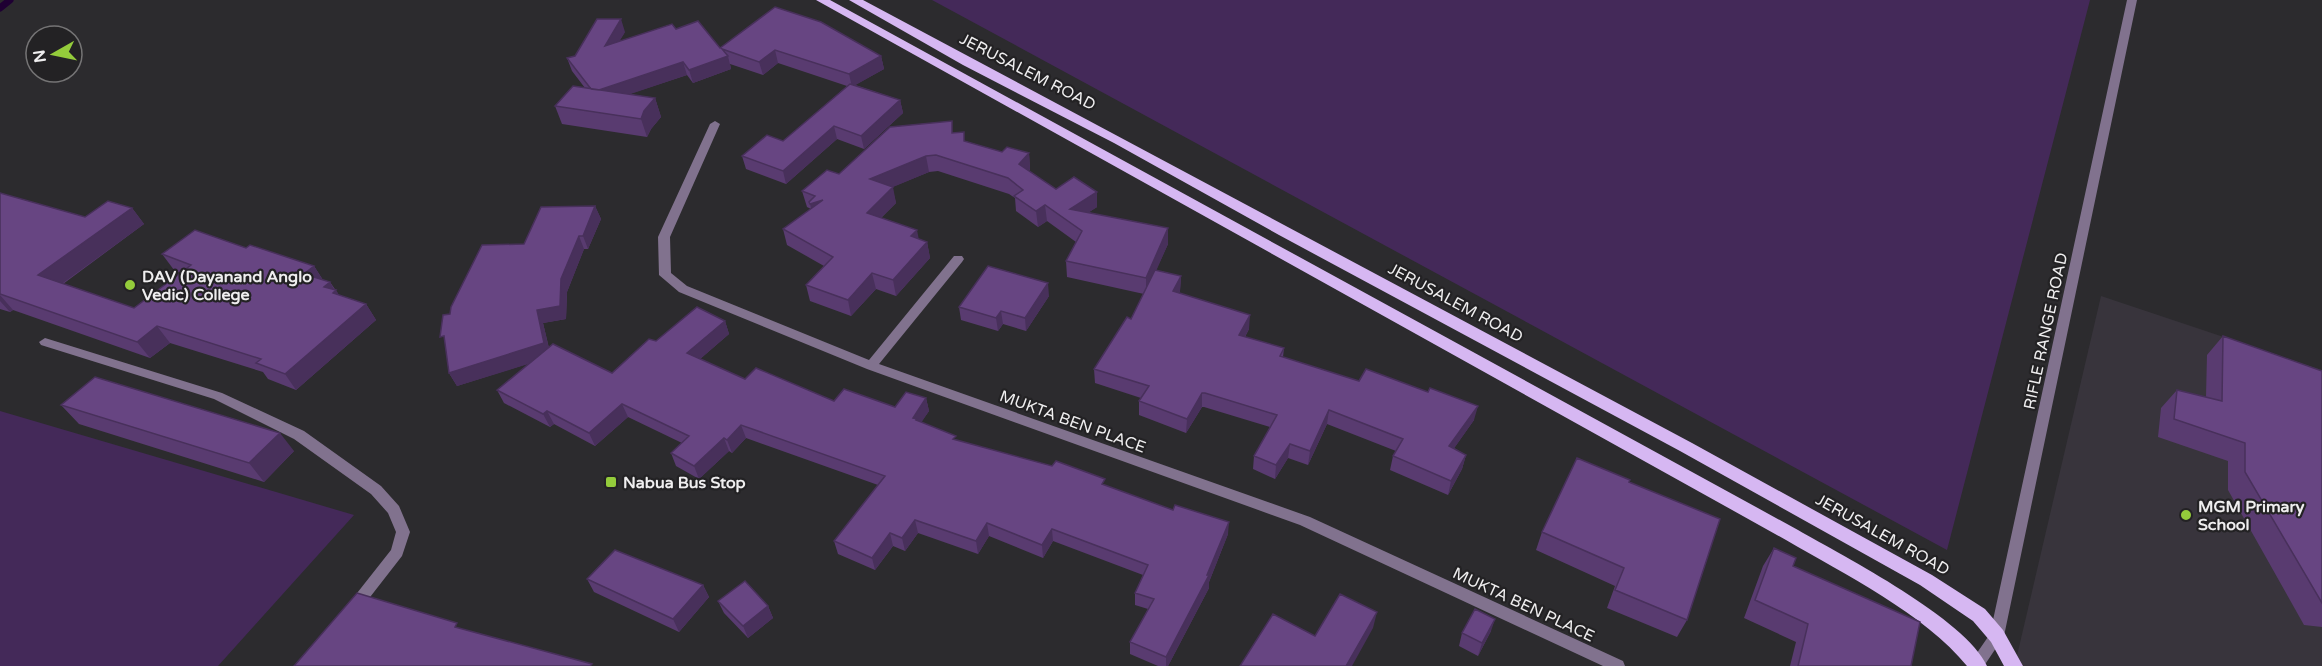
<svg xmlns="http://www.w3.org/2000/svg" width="2322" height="666" viewBox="0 0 2322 666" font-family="'Varela Round',sans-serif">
<rect width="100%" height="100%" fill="#2c2b2e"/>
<path fill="#38343c" d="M2101,296L2322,370V666H2018L2016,660Z"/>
<path fill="#442959" d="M932,0H2090L1947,550Z
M0,411L354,515L218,666H0Z"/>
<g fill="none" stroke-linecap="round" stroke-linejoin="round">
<path stroke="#1f0033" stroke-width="7" d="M0,8L10,0"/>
<path fill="#81728e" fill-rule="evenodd" d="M2127,0H2137L2004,636L1984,666H1971L1970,663L1990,634Z
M715,121L720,124L670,237L671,273L687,286L869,360L954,256H962L964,259L962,262L879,364L1310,517L1623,661L1625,666H1603L1300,525L867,369L679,292L659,275L658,237L710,124Z
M45,338L222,393L304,431L381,486L399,506L410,532L402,556L360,610L355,612L350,610L348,606L350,602L391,550L396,532L388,513L371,494L294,439L214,399L41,345L39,342Z"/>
<path fill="#d6b7f2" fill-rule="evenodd" d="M816,0H830L1798,530C1845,557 1966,619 1987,666H1967C1925,614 1844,574 1786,540Z
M849,0H863L1692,443L1932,575L1985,609L2003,630L2023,666H2004L1991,642L1973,621L1920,585L1680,451L1279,235L1114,143L963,65Z"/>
</g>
<path fill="#593b70" d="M676,29L720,48L881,56L884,69L855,85L900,100L903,113L864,149L837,139L786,184L746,169L742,156L783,141L847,86L778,63L763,75L730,64L731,69L693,83L687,75L629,94L655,98L661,117L651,129L647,137L562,124L555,106L585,88L572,71L567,58L575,56L625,32L619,41Z
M953,133L965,141L1002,152L1029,153L1030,169L1029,171L1056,189L1097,207L1089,212L1168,244L1156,270L1181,276L1180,291L1179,293L1249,329L1245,337L1284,348L1283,357L1474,420L1454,448L1466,455L1462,469L1448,495L1390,470L1393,456L1396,451L1327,424L1308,465L1288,458L1275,479L1253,469L1254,456L1270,427L1204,407H1202L1186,433L1139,415V401L1141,398L1095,383L1094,369L1131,319L1144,294L1067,277L1066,261L1076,242L1047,221L1038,227L1016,211L1015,198L1009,194L938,171L929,172L892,187L896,203L881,218L919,239L927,242L930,258L896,296L876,289L851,316L810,301L806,285L824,266L787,245L783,229L811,209L807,207L802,191L839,174Z
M0,193L85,217L132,208L144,224L63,284L134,308L180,273L174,270L162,254L246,248L314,266L323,280L330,282L339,295L366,304L376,320L296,390L268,379L263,372L170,343L150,358L13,310L10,312L0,309Z
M595,206L601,219L588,249H584L567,292L566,319L543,323L549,348L612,373L656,341L725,321L729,334L700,359L745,379L834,401L895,407L926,398L929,411L921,422L956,440L1105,485L1228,534L1209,582V588L1168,666H1158L1130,654V642L1148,609L1135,605V593L1143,575L1053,541L1043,558L989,536L978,554L918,533L905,551L893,546L875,570L838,554L834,541L878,485L746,438L732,453L729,451L699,479L676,466L671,453L682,443L628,417L595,446L554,424L550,427L504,403L497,390L530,363L457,386L449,373L450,314L524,244Z
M1049,296L1026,331L1003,324L998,331L961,320L959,307Z
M2223,336L2322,371V627L2304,625L2228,490V461L2158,437L2161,408L2177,390L2206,397L2207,355Z
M61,405L294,451L264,482L79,424Z
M1629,482L1687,620L1677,637L1607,608L1615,586L1536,550L1542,532Z
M1774,548L1793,566L1911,666H1790L1796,642L1744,618L1763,566Z
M587,579L703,585L709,597L679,632L594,592Z
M718,601L768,606L773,618L748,638L724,613Z
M1491,631L1478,656L1459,646L1462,633Z"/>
<path fill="#48305b" d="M621,19L625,32L609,59L605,46Z
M775,50L778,63L763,75L759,62Z
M728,56L731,69L693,83L689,70Z
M881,56L884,69L852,87L849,74Z
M683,62L687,75L598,105L593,92Z
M655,98L661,117L651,129L647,137L641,119L644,111Z
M900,100L903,113L864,149L861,136Z
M834,126L837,139L786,184L783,171Z
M1029,153L1030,169L1021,180L1019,164Z
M926,156L929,172L874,195L870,179Z
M893,187L896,203L870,228L867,213Z
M1097,192V207L1071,224L1070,209Z
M823,200L814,220L810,204Z
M1045,205L1047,221L1038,227L1036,211Z
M595,206L601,219L588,249L583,236Z
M132,208L144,224L52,291L38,275Z
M1168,228V244L1146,294V278Z
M917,230L920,245L911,236Z
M579,236L584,249L567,292L566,319L543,323L551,357L457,386L449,373L537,310L561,279Z
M927,242L930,258L896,296L893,280Z
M314,266L324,282L304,274Z
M872,273L876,289L851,316L848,300Z
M1181,276L1180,291L1173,306V291Z
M330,282L335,291L336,290L346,307L324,287Z
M1048,283L1049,296L1026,331L1025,318Z
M0,295L13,310L10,312L0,301Z
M366,304L376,320L296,390L285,374Z
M1001,311L1003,324L998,331L996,318Z
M1250,315L1249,329L1238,349L1239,335Z
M725,321L729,334L692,366L687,353Z
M157,326L170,343L150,358L137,342Z
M1202,393V407L1186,433L1187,419Z
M926,398L929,411L919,426L913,418Z
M622,404L628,417L595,446L589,433Z
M1478,406L1474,420L1446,460L1449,446Z
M1329,410L1327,424L1308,465L1310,451Z
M547,411L554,424L550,427L543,414Z
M741,425L746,438L732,453L727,440Z
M280,433L294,451L264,482L249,463Z
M724,438L729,451L699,479L694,466Z
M1290,444L1288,458L1275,479L1276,465Z
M1466,455L1462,469L1448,495L1451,481Z
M915,520L918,533L905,551L902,538Z
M1229,522L1228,534L1209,582V588L1168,666H1166V657L1207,575Z
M987,523L989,536L978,554L976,541Z
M1052,529L1053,541L1043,558L1042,545Z
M890,533L893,546L875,570L872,558Z
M703,585L709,597L679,632L673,619Z
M768,606L773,618L748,638L743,626Z
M1377,612L1373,628L1352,666H1346Z
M1495,619L1491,631L1478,656L1482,643Z"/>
<path fill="#674582" stroke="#48305b" stroke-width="1.5" d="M775,7L821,22L881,56L849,74L775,50L759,62L722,49L728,56L689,70L683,62L599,90L591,89L567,58L575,56L597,19H621L605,46L672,24L676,29L698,21L720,48Z
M850,84L900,100L861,136L834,126L783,171L742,156L767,135L783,141Z
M573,86L655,98L644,111L641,119L555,106Z
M952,121V133L964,132V141L1002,152L1007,147L1029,153L1019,164L1056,189L1074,177L1097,192L1070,209L1168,228L1146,278L1066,261L1082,231L1045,205L1036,211L1014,196L1023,190L1008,178L936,155L926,156L870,179L893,187L867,213L917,230L911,236L927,242L893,280L872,273L848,300L806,285L833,257L783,229L823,200L810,204L809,202L815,196L802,191L827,170L839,174L890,127Z
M0,193L85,217L108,201L132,208L38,275L134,308L191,265L162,254L195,230L246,248L250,245L314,266L304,274L330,282L324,287L336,290L333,293L366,304L285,374L256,363L261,359L157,326L137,342L0,294Z
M595,206L583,236H579L561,279L560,306L537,310L544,343L449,373L444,336L440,337L443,315L450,314L451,307L482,245L524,244L541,207Z
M988,266L1048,283L1025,318L1001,311L996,318L959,307Z
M1155,270L1181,276L1173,291L1250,315L1239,335L1284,348L1280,356L1359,381L1366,369L1428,392L1430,388L1478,406L1449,446L1466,455L1451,481L1393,456L1403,439L1329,410L1310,451L1290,444L1276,465L1254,456L1277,415L1205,393H1202L1187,419L1139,401L1149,386L1094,369L1127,317L1131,319Z
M697,307L725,321L687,353L745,379L756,368L834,401L844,389L895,407L906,392L926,398L913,418L917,419L916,420L956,436L953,439L1052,466L1056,461L1105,479L1102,484L1173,510L1175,505L1229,522L1207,575H1209L1166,657L1130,642L1154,599L1135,593L1148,565L1052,529L1042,545L987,523L976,541L915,520L902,538L890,533L872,558L834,541L885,476L741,425L727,440L724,438L694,466L671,453L689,436L622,404L589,433L547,411L543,414L497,390L553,344L612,373L649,339L656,341Z
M2223,336L2322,371V603L2245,472V443L2174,419L2177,390L2222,401Z
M95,377L280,433L249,463L61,405Z
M1577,458L1630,480L1629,482L1720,519L1687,620L1615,590L1624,568L1542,532Z
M1774,548L1796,558L1793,566L1920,622L1911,666H1798L1808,624L1755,600Z
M615,550L703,585L673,619L587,579Z
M745,581L768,606L743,626L718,601Z
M357,593L457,623L455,627L592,664L590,666H294Z
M1340,594L1377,612L1346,666H1240L1273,614L1315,636Z
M1475,609L1495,619L1482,643L1462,633Z"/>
<g fill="#94cc3b" stroke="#232224" stroke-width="2">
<circle cx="130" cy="285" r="6"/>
<rect x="605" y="476" width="12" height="12" rx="3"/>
<circle cx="2186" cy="515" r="6"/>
</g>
<g text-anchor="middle" stroke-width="4.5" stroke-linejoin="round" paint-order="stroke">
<g font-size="16" fill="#efeeef" stroke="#232224">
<text transform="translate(1028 71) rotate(27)" y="6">JERUSALEM ROAD</text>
<text transform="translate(1456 302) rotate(28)" y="6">JERUSALEM ROAD</text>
<text transform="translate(2045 331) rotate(-78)" y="6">RIFLE RANGE ROAD</text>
<text transform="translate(1073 421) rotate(20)" y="6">MUKTA BEN PLACE</text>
<text transform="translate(1883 534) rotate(29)" y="6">JERUSALEM ROAD</text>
<text transform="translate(1524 604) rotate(25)" y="6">MUKTA BEN PLACE</text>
</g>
<g font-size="16" font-weight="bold" fill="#efeeef" stroke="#232224" text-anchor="start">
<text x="142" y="282">DAV (Dayanand Anglo<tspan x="142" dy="18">Vedic) College</tspan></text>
<text x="623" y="488">Nabua Bus Stop</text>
<text x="2198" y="512">MGM Primary<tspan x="2198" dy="18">School</tspan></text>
</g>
</g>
<g transform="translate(54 54) rotate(261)"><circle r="28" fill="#232224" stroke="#757475" stroke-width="1.5"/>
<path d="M0-4.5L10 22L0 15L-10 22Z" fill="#94cc3b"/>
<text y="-9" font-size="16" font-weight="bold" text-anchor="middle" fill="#efeeef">N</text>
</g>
</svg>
